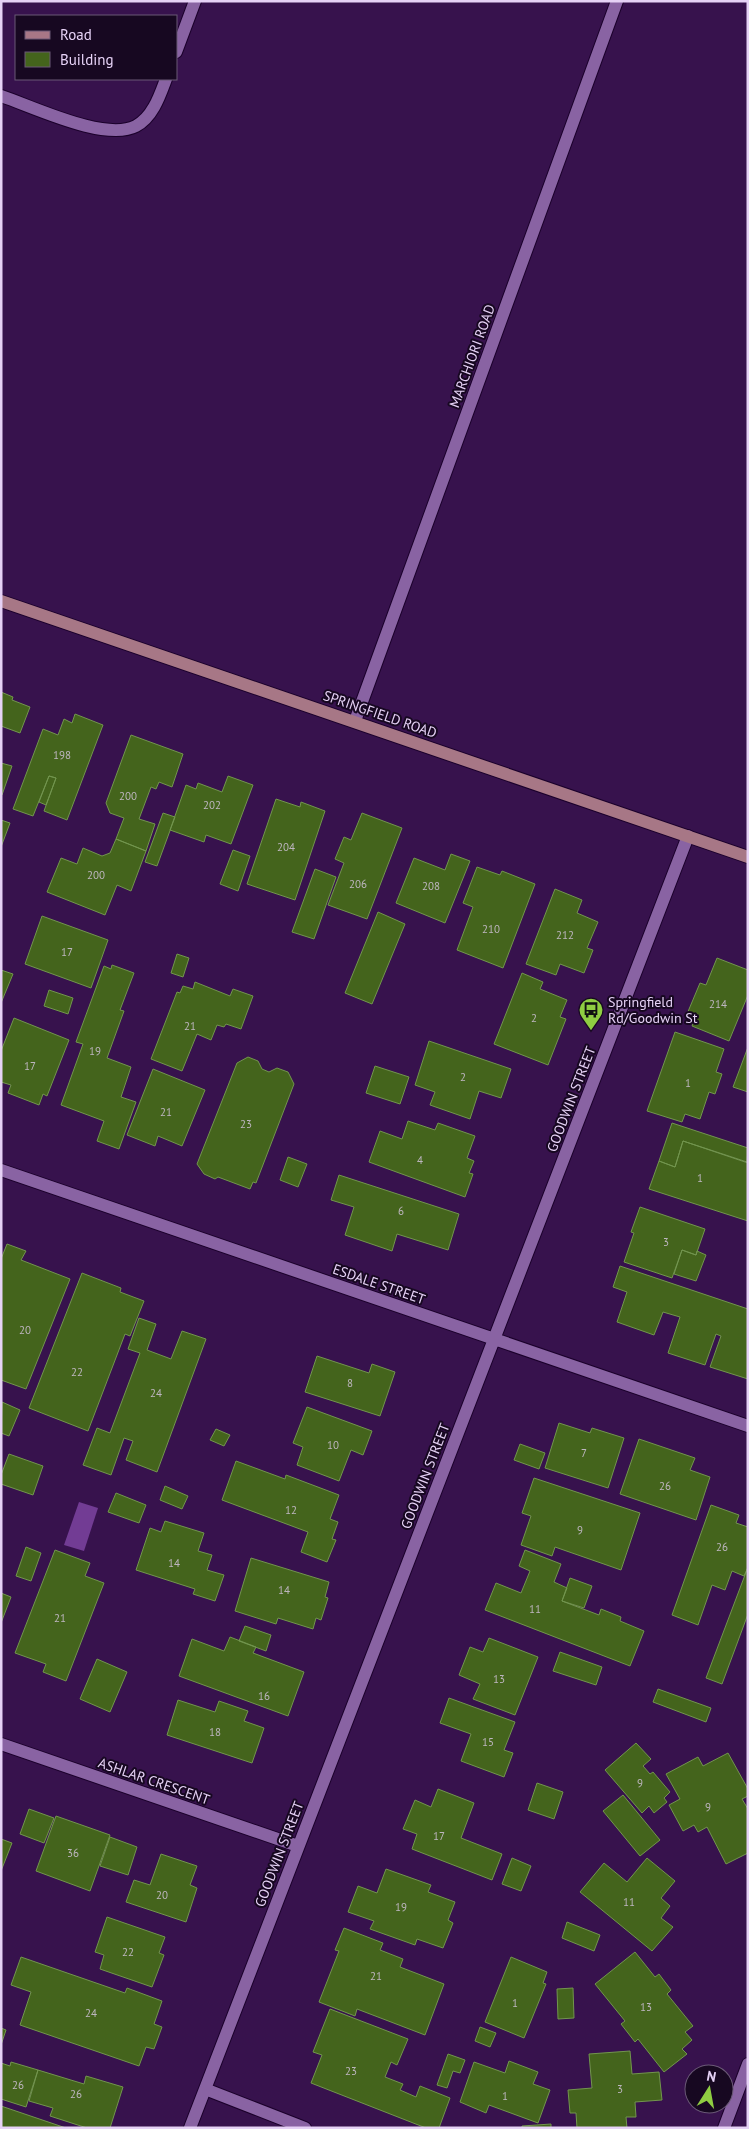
<svg xmlns="http://www.w3.org/2000/svg" width="749" height="2129" viewBox="0 0 749 2129" font-family="'PT Sans',sans-serif">
<rect width="100%" height="100%" fill="#37124d"/>
<path fill="#723c94" d="M79,1502L98,1508L84,1551L64,1545Z"/>
<path fill="#44641c" stroke="#72954e" d="M1,692L13,697L12,700L30,707L20,733L1,726Z
M75,714L103,725L67,820L44,811L56,778L49,776L33,816L13,809L43,729L58,735L64,719L72,723Z
M131,735L183,754L172,787L159,782L156,789L151,787L139,819L155,824L146,851L116,839L124,818L110,813L106,803Z
M1,763L12,766L2,795H1Z
M49,776L56,778L46,805L39,802Z
M228,776L253,785L231,844L206,835L204,842L170,830L186,785L196,789L198,783L222,792Z
M276,799L300,807L301,802L325,811L295,900L247,884Z
M163,813L175,817L157,866L145,862Z
M362,813L402,828L367,919L328,905L344,863L335,859L344,837L351,840Z
M1,820L10,823L1,847Z
M116,839L146,851L131,891L117,885L105,915L47,892L61,858L77,864L83,848L102,856L110,853Z
M233,850L250,856L238,891L220,884Z
M451,854L470,861L445,923L396,903L414,858L445,870Z
M477,867L500,875L502,871L535,884L503,968L457,950L473,907L463,903Z
M315,869L336,877L314,939L292,932Z
M555,889L582,900L577,913L598,922L587,948L593,950L584,973L560,964L556,975L526,964Z
M378,912L405,924L372,1004L345,993Z
M42,916L108,940L91,988L25,964Z
M177,954L189,958L183,977L171,973Z
M717,958L748,970V995L729,1041L692,1026L696,1017L687,1014L700,983L706,985Z
M112,965L134,973L120,1010L124,1011L107,1058L131,1067L121,1097L136,1102L119,1149L97,1141L104,1121L61,1105L83,1044L76,1042L104,966L111,969Z
M1,970L13,974L1,1003Z
M522,973L543,982L540,989L567,1000L560,1017L566,1019L548,1065L494,1044Z
M195,982L230,996L233,989L253,996L241,1029L226,1024L224,1027L217,1025L211,1040L197,1034L182,1071L151,1059L177,992L180,993L183,986L193,989Z
M49,990L73,998L68,1014L44,1006Z
M14,1018L69,1040L47,1096L43,1094L39,1105L8,1093L11,1085L1,1082V1051Z
M675,1032L724,1049L716,1072L722,1074L715,1094L709,1092L700,1119L685,1114L682,1122L647,1111Z
M429,1041L511,1069L501,1098L479,1091L470,1119L430,1105L435,1092L415,1085Z
M748,1047V1092L733,1087Z
M248,1057L258,1061L262,1069L269,1072L277,1068L288,1072L294,1084L256,1183L253,1182L250,1189L218,1177L215,1179L204,1174L197,1164L237,1063Z
M375,1066L409,1077L400,1104L366,1093Z
M153,1069L205,1090L182,1146L158,1136L155,1146L127,1135Z
M408,1121L435,1130L438,1123L475,1136L467,1158L474,1161L469,1173L473,1174L465,1197L369,1162L380,1131L402,1139Z
M672,1123L748,1148L747,1162L683,1141L675,1167L659,1161Z
M683,1141L748,1163V1221L649,1189L659,1161L675,1167Z
M288,1157L307,1164L298,1187L280,1180Z
M339,1175L459,1214L448,1250L397,1234L392,1251L345,1235L354,1207L331,1200Z
M640,1207L705,1229L696,1255L682,1250L672,1278L624,1262L634,1233L631,1232Z
M7,1244L26,1251L21,1260L70,1279L26,1389L1,1380V1259Z
M682,1250L696,1255L697,1251L706,1255L696,1281L674,1274Z
M620,1266L748,1309V1379L710,1367L721,1336L716,1334L705,1365L668,1353L680,1317L663,1312L654,1335L617,1322L627,1292L613,1287Z
M82,1273L121,1288L120,1292L144,1301L130,1336L125,1334L88,1431L29,1408Z
M139,1318L156,1324L147,1350L171,1359L182,1331L206,1339L157,1472L126,1460L133,1441L124,1438L111,1475L83,1465L97,1428L110,1433L140,1353L128,1349Z
M317,1356L369,1373L372,1364L395,1372L380,1416L305,1392Z
M2,1402L20,1410L9,1436L1,1433Z
M307,1407L372,1431L363,1455L351,1450L339,1481L297,1465L303,1447L293,1443Z
M559,1423L590,1433L592,1428L624,1438L608,1488L545,1468Z
M216,1429L230,1435L224,1446L210,1440Z
M639,1439L695,1458L690,1470L710,1477L696,1520L620,1494Z
M520,1444L545,1453L539,1469L514,1460Z
M9,1454L43,1466L33,1495L1,1484V1475Z
M236,1461L285,1479L286,1475L339,1495L330,1519L338,1522L332,1539L336,1540L327,1562L301,1552L308,1532L222,1500Z
M534,1478L640,1513L621,1570L555,1547L552,1556L521,1545L531,1516L522,1513Z
M165,1486L188,1496L182,1509L160,1500Z
M116,1493L146,1505L139,1523L108,1512Z
M711,1505L739,1515L736,1523L748,1527V1567L744,1576L732,1571L725,1590L712,1585L698,1625L672,1615Z
M165,1521L204,1533L198,1551L212,1555L207,1570L224,1575L215,1601L193,1594L195,1589L136,1570L150,1528L161,1532Z
M26,1547L41,1553L31,1581L16,1576Z
M55,1550L90,1563L85,1576L104,1583L66,1681L43,1672L46,1664L15,1653Z
M525,1550L561,1564L554,1582L567,1588L562,1601L599,1615L601,1609L621,1617L620,1621L644,1631L630,1666L485,1610L496,1583L521,1593L530,1571L519,1566Z
M251,1558L329,1582L325,1597L328,1598L321,1620L316,1618L313,1629L278,1618L276,1624L235,1611Z
M748,1567V1614L722,1684L706,1678Z
M570,1578L592,1586L584,1608L562,1601Z
M1,1593L11,1597L1,1623Z
M245,1626L271,1635L266,1651L239,1641Z
M230,1637L256,1647L253,1653L304,1672L288,1716L179,1676L192,1639L224,1651Z
M489,1638L538,1657L515,1715L473,1699L480,1684L459,1675L470,1647L483,1652Z
M560,1652L602,1667L596,1685L553,1671Z
M97,1659L127,1672L110,1712L80,1699Z
M658,1689L711,1708L706,1722L653,1702Z
M449,1698L515,1722L504,1750L513,1753L504,1777L461,1761L471,1734L440,1723Z
M178,1700L215,1712L219,1701L248,1711L244,1721L264,1728L252,1763L167,1735Z
M636,1743L651,1759L643,1766L650,1774L653,1772L670,1792L664,1798L667,1802L654,1813L649,1806L642,1813L605,1770Z
M728,1753L748,1789V1796L742,1799L748,1809V1853L726,1864L707,1827L698,1832L694,1825L683,1831L669,1805L680,1799L666,1774L698,1757L703,1766Z
M537,1783L563,1792L554,1819L528,1810Z
M438,1789L474,1803L461,1838L502,1854L492,1880L412,1849L417,1834L403,1829L415,1800L431,1807Z
M623,1795L660,1840L640,1856L603,1811Z
M29,1809L54,1818L44,1843L20,1834Z
M56,1816L110,1835L90,1891L36,1871Z
M110,1837L137,1847L128,1875L100,1866Z
M1,1839L12,1843L1,1871Z
M161,1854L197,1866L190,1885L197,1888L186,1922L126,1902L134,1880L150,1885Z
M512,1858L531,1866L521,1891L502,1884Z
M647,1858L675,1881L661,1898L670,1906L661,1918L673,1927L652,1951L580,1892L604,1863L627,1882Z
M386,1869L431,1885L428,1892L455,1902L448,1920L453,1923L443,1948L417,1939L415,1945L370,1929L374,1921L348,1912L358,1886L377,1893Z
M107,1917L165,1937L159,1953L164,1955L152,1987L100,1969L104,1955L95,1952Z
M567,1922L600,1935L594,1951L562,1938Z
M344,1928L383,1943L380,1950L403,1959L400,1967L444,1984L425,2035L357,2009L355,2016L319,2002L339,1951L335,1950Z
M635,1952L655,1977L659,1974L671,1990L667,1994L693,2026L685,2032L692,2040L682,2049L687,2054L664,2072L638,2039L635,2042L621,2024L625,2021L595,1984Z
M21,1957L125,1993L127,1988L162,2001L154,2024L162,2027L154,2049L146,2047L139,2066L20,2025L31,1992L11,1985Z
M511,1957L547,1972L543,1983L546,1984L524,2038L485,2022Z
M573,1988L574,2018L558,2019L557,1989Z
M330,2009L408,2039L397,2065L391,2062L385,2077L403,2084L400,2090L416,2097L420,2086L450,2098L439,2128H426L311,2083L322,2055L313,2052Z
M480,2027L496,2033L490,2047L475,2041Z
M1,2028L6,2030L1,2045Z
M630,2051L632,2074L659,2072L662,2100L635,2102L636,2117H626L627,2128H577L576,2113H570L568,2090L592,2088L589,2054Z
M448,2054L465,2060L460,2073L453,2071L447,2088L437,2085Z
M509,2061L538,2072L533,2084L550,2090L538,2123L489,2105L486,2113L460,2102L474,2062L505,2073Z
M11,2062L38,2070L26,2107L1,2099V2063L10,2066Z
M38,2070L84,2084L86,2076L123,2087L110,2128H87L50,2116L53,2108L29,2101Z
M1,2106L66,2128H1Z
M551,2124V2128H522V2126Z"/>
<g fill="none" stroke-linecap="round" stroke-linejoin="round">
<defs>
<path id="street" d="M176,52L195,1
M1,96C34,107 105,142 136,126C153,117 160,95 166,79
M355,721L617,1
M1,1170L748,1426
M1,1744L298,1846
M205,2089L305,2128
M190,2128L688,836
M724,2128L748,2064"/>
<path id="secondary" d="M1,601L748,857"/>
</defs>
<use href="#street" stroke="#1b012b" stroke-width="14"/>
<use href="#secondary" stroke="#1b012b" stroke-width="14"/>
<use href="#street" stroke="#8963a3" stroke-width="12"/>
<use href="#secondary" stroke="#a77786" stroke-width="12"/>
</g>
<defs>
<symbol id="bus-pin" viewBox="-11 -11 22 30"><path d="M0 17L-7.5 6A9.5 9.5 0 1 1 7.5 6Z" fill="#8fcd42" stroke="#170821"/><path d="M-5-6H5V4H4V6H2V4H-2V6H-4V4H-5ZM-3.5-4V0h7V-4ZM-3.5 1.2v1.5H-2V1.2ZM2 1.2v1.5H3.5V1.2Z" fill="#111"/></symbol>
</defs>
<g fill-rule="evenodd">
<use href="#bus-pin" x="577" y="996" width="28" height="38"/>
</g>
<g text-anchor="middle" stroke-width="4" stroke-linejoin="round" paint-order="stroke">
<g font-size="11" fill="#beb6c0">
<text x="62" y="759">198</text>
<text x="128" y="800">200</text>
<text x="212" y="809">202</text>
<text x="286" y="851">204</text>
<text x="96" y="879">200</text>
<text x="358" y="888">206</text>
<text x="431" y="890">208</text>
<text x="491" y="933">210</text>
<text x="565" y="939">212</text>
<text x="67" y="956">17</text>
<text x="718" y="1008">214</text>
<text x="534" y="1022">2</text>
<text x="190" y="1030">21</text>
<text x="95" y="1055">19</text>
<text x="30" y="1070">17</text>
<text x="463" y="1081">2</text>
<text x="688" y="1087">1</text>
<text x="166" y="1116">21</text>
<text x="246" y="1128">23</text>
<text x="420" y="1164">4</text>
<text x="700" y="1182">1</text>
<text x="401" y="1215">6</text>
<text x="666" y="1246">3</text>
<text x="25" y="1334">20</text>
<text x="77" y="1376">22</text>
<text x="350" y="1387">8</text>
<text x="156" y="1397">24</text>
<text x="333" y="1449">10</text>
<text x="584" y="1457">7</text>
<text x="665" y="1490">26</text>
<text x="291" y="1514">12</text>
<text x="580" y="1534">9</text>
<text x="722" y="1551">26</text>
<text x="174" y="1567">14</text>
<text x="284" y="1594">14</text>
<text x="535" y="1613">11</text>
<text x="60" y="1622">21</text>
<text x="499" y="1683">13</text>
<text x="264" y="1700">16</text>
<text x="215" y="1736">18</text>
<text x="488" y="1746">15</text>
<text x="640" y="1787">9</text>
<text x="708" y="1811">9</text>
<text x="439" y="1840">17</text>
<text x="73" y="1857">36</text>
<text x="162" y="1899">20</text>
<text x="629" y="1906">11</text>
<text x="401" y="1911">19</text>
<text x="128" y="1956">22</text>
<text x="376" y="1980">21</text>
<text x="515" y="2007">1</text>
<text x="646" y="2011">13</text>
<text x="91" y="2017">24</text>
<text x="351" y="2075">23</text>
<text x="18" y="2089">26</text>
<text x="620" y="2093">3</text>
<text x="76" y="2098">26</text>
<text x="505" y="2100">1</text>
</g>
<g font-size="14" fill="#e6d2f6" stroke="#170821">
<text transform="translate(472 356) rotate(-70)" y="5">MARCHIORI ROAD</text>
<text transform="translate(380 714) rotate(19)" y="5">SPRINGFIELD ROAD</text>
<text transform="translate(571 1099) rotate(-69)" y="5">GOODWIN STREET</text>
<text transform="translate(379 1284) rotate(19)" y="5">ESDALE STREET</text>
<text transform="translate(425 1476) rotate(-69)" y="5">GOODWIN STREET</text>
<text transform="translate(154 1781) rotate(19)" y="5">ASHLAR CRESCENT</text>
<text transform="translate(279 1854) rotate(-69)" y="5">GOODWIN STREET</text>
</g>
<g font-size="14" fill="#e6d2f6" stroke="#170821" text-anchor="start">
<text x="608" y="1007">Springfield<tspan x="608" dy="16">Rd/Goodwin St</tspan></text>
</g>
</g>
<rect width="749" height="2129" fill="none" stroke="#e6d2f6" stroke-width="5"/>
<rect x="15" y="15" width="162" height="65" fill="#170821" stroke="#6a5976"/>
<rect x="25" y="31" width="25" height="8" fill="#a77786" stroke="#6a5976"/>
<text x="60" y="40" font-size="15" fill="#e6d2f6">Road</text>
<rect x="25" y="52" width="25" height="15" fill="#44641c" stroke="#6a5976"/>
<text x="60" y="65" font-size="15" fill="#e6d2f6">Building</text>
<g transform="translate(709 2089) rotate(11)"><circle r="24" fill="#170821" stroke="#6a5976"/>
<path d="M0-4L9 19L0 12L-9 19Z" fill="#8fcd42"/>
<text y="-8" font-size="14" font-weight="bold" text-anchor="middle" fill="#e6d2f6">N</text>
</g>
</svg>
